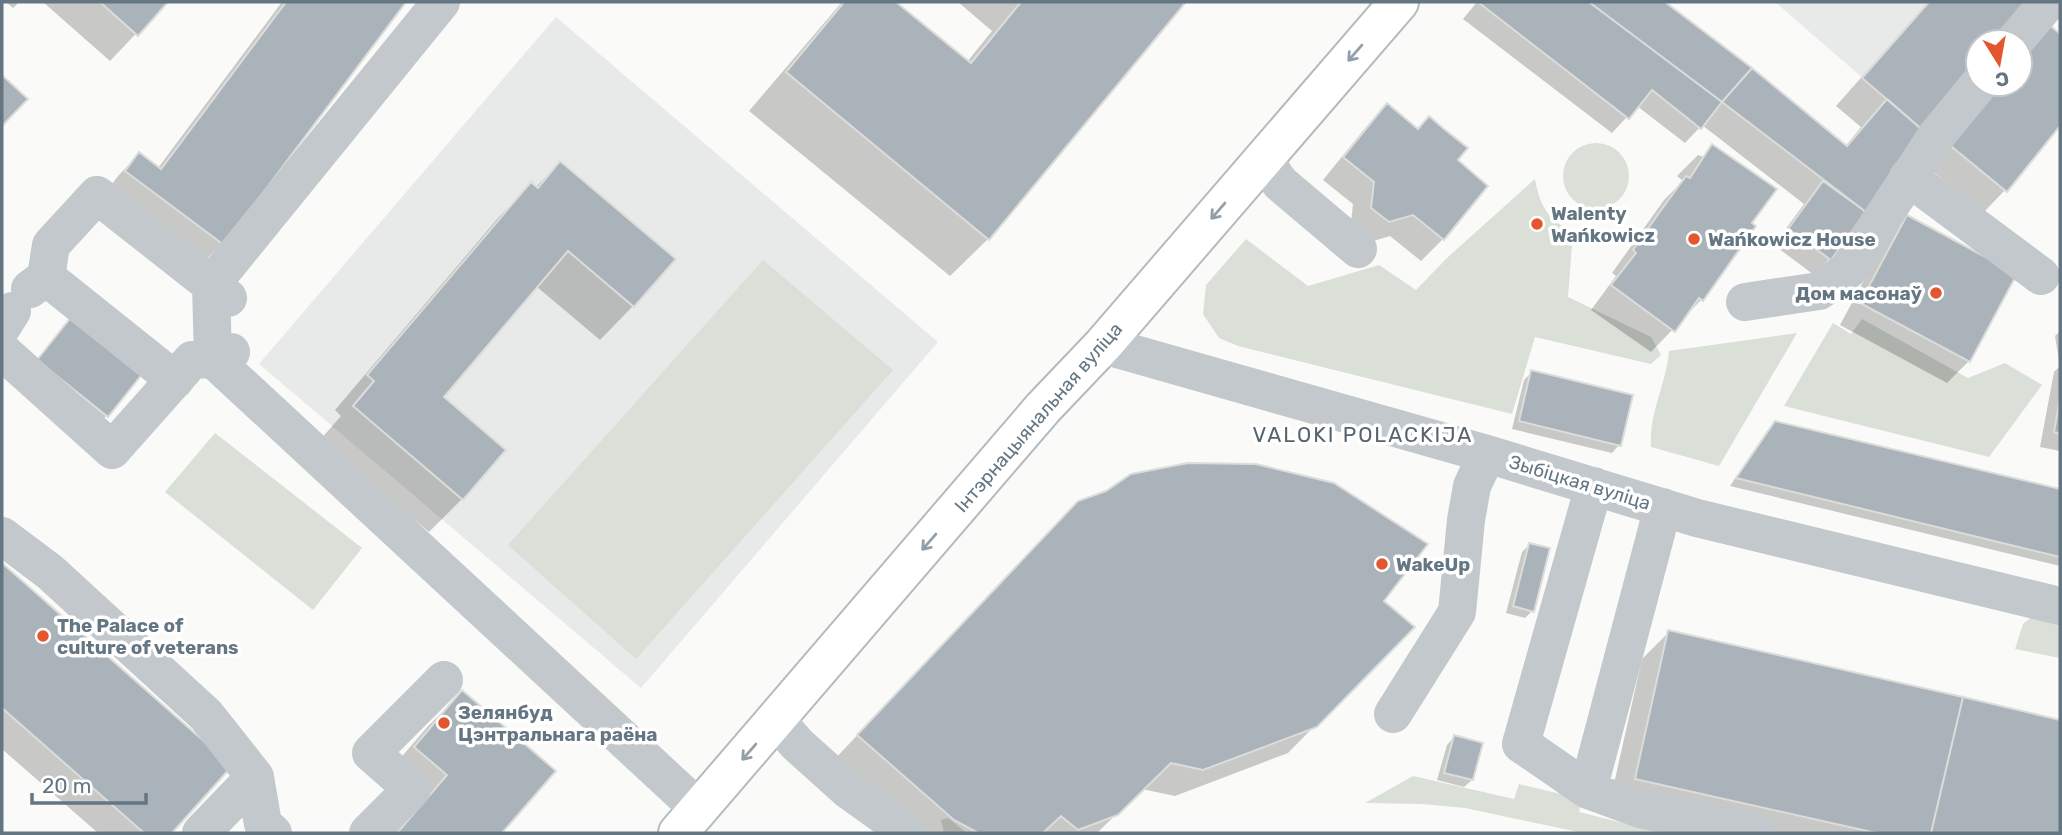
<svg xmlns="http://www.w3.org/2000/svg" width="2062" height="835" viewBox="0 0 2062 835" font-family="Rubik,sans-serif">
<rect width="100%" height="100%" fill="#fafaf8"/>
<path fill="#e8e9e9" d="M1775,2H2042L1978,42L1926,133Z
M556,17L938,342L641,688L259,364Z"/>
<path fill="#dadfd7" d="M1563 176a33 33 0 1 1 66 0a33 33 0 1 1-66 0Z
M1535,179C1540,207 1548,219 1573,232L1568,297L1651,337L1661,355L1651,364L1535,337L1512,414L1238,346L1219,338L1203,314L1206,285L1246,239L1308,286L1379,265L1416,290L1448,257Z
M763,260L893,370L636,659L508,545Z
M1862,319L1968,378L2005,363L2042,385L1989,457L1784,406L1833,323L1851,334Z
M1797,333L1719,466L1651,447C1649,411 1666,386 1669,351Z
M215,433L362,548L313,610L165,492Z
M2034,615L2060,618V658L2015,649L2023,624Z
M1413,776L1514,799L1519,784L1582,799L1579,812L1663,833H1583L1465,808L1422,804L1365,803Z
M948,818L967,833H944L941,820Z"/>
<path fill="#0003" d="M6,2H19L13,8Z
M43,2H166L110,61Z
M282,2H404L222,243L201,265L105,193L118,176L139,154L158,168Z
M842,2H893L967,62L992,31L958,2H1183L988,239L950,276L749,111Z
M1477,2H1663L1751,70L1845,147L1861,127L1836,106L1928,2H2039L1978,42L1864,212L1829,259L1814,275L1774,245L1804,204L1702,125L1685,143L1637,106L1612,133L1463,19Z
M2045,23L2060,36V123L2005,190L1984,212L1925,165L2020,84Z
M1387,106L1443,239L1421,261L1390,236L1367,243L1350,231L1353,204L1323,180L1366,127Z
M1698,155L1704,157L1750,223L1701,300L1651,352L1591,310L1616,276L1612,273L1664,200L1683,181L1677,176Z
M560,163L633,306L600,340L536,286L441,397L462,499L429,532L320,440L341,416L335,410L498,218L531,185L535,188Z
M1908,218L1969,361L1947,383L1840,325L1886,239Z
M72,319L106,416L91,431L23,377Z
M2060,331V451L2040,447L2054,372L2060,366L2055,336Z
M1532,372L1619,445L1612,453L1512,429L1524,380Z
M1775,423L2060,491V566L1730,486L1767,431Z
M1051,531L1382,601L1412,627L1288,753L1175,796L1142,789L1097,833H912L831,763Z
M1529,545L1532,611L1525,618L1506,613L1522,552Z
M2,566L229,766L170,833H98L2,749Z
M1669,632L2060,722V833H1730L1609,806L1642,659Z
M462,693L553,771L500,833H394L415,809L381,781L428,726Z
M1454,737L1472,780L1464,787L1437,780L1447,745Z"/>
<path fill="#aab3b9" stroke="#dcdcda" stroke-width="2" d="M100,2H168L138,36Z
M286,2H406L224,245L125,171L139,152L161,169Z
M844,2H896L971,63L1021,2H1186L989,240L786,72Z
M1478,2H1589L1722,102L1701,129L1652,90L1629,119Z
M1589,2H1665L1752,68L1722,102Z
M1929,2H2042L2006,42H1978V74L1926,133L1862,78Z
M2045,21L2060,34V126L2007,192L1946,142L1994,84H2020V51Z
M1752,68L1847,146L1887,99L1926,133L1866,212L1722,102Z
M2,75L28,99L2,126Z
M1387,103L1418,129L1429,116L1444,129L1468,148L1458,160L1488,186L1444,240L1413,215L1389,222L1371,208L1374,182L1343,157Z
M1712,144L1777,189L1752,223L1756,226L1703,301L1699,298L1675,332L1611,285L1636,253L1633,250L1659,213L1686,176L1690,178Z
M560,161L676,259L634,307L568,251L444,397L506,450L463,500L353,406L374,381L367,375L531,182L538,188Z
M1823,181L1866,212L1831,260L1788,229Z
M1907,215L2017,274L1970,362L1860,303Z
M72,316L143,373L108,417L37,360Z
M1531,370L1633,395L1621,446L1519,421Z
M2060,399V434L2054,432Z
M1775,421L2060,489V557L1736,478Z
M1188,463L1256,464L1334,483L1428,544L1384,601L1415,627L1317,727L1203,770L1171,763L1118,815L1078,830L1061,816L1043,833H978L954,820L857,735L1078,501L1106,491L1131,474Z
M1529,543L1550,548L1534,612L1513,606Z
M2,563L232,766L172,833H144L2,708Z
M1668,630L1963,697L1931,833H1876L1635,779Z
M462,690L556,771L502,833H397L447,775L414,747Z
M1963,697L2060,720V833H1931Z
M1454,735L1483,743L1473,780L1444,773Z"/>
<g fill="none" stroke-linecap="round" stroke-linejoin="round">
<defs>
<path id="major" d="M678,833L1043,408L1103,345L1399,2"/>
</defs>
<use href="#major" stroke="#b5babe" stroke-width="42"/>
<path stroke="#c3c8cc" stroke-width="38" d="M441,2L211,285L213,359L699,809
M2014,42L2048,2
M1263,159L1280,183L1358,249
M1908,177L2041,276
M46,277L175,380
M30,289L46,277L51,245L97,195L228,298
M1745,302L1819,291L1848,270L1937,135L1979,84
M2,327L12,311
M1103,345L1487,454L1697,518L2060,606
M2,351L112,450L192,360L213,359L231,352
M1594,486L1521,744L1588,790L1663,507
M2,536L50,572L206,715L255,777L201,833
M1393,714L1457,612L1466,520L1472,486L1487,454
M777,721L797,744L847,789L908,833
M255,777L263,824L273,833
M1588,790L1640,809L1757,832
M368,833L412,789L371,753L444,680"/>
<use href="#major" stroke="#fff" stroke-width="38"/>
</g>
<defs><path id="oneway-shaft" d="M-6 0H5M1.5-3L5.5 0L1.5 3" fill="none" stroke-width="1.6" stroke-linecap="round" stroke-linejoin="round" transform="scale(1.75)"/></defs>
<g stroke="#939fa8">
<use href="#oneway-shaft" transform="translate(1355 53) rotate(131)"/>
<use href="#oneway-shaft" transform="translate(1218 211) rotate(131)"/>
<use href="#oneway-shaft" transform="translate(929 542) rotate(131)"/>
<use href="#oneway-shaft" transform="translate(749 752) rotate(131)"/>
</g>
<g fill="#e4572e" stroke="#fff" stroke-width="2.5">
<circle cx="1537" cy="224" r="7"/>
<circle cx="1694" cy="239" r="7"/>
<circle cx="1936" cy="293" r="7"/>
<circle cx="1382" cy="564" r="7"/>
<circle cx="43" cy="636" r="7"/>
<circle cx="444" cy="723" r="7"/>
</g>
<g text-anchor="middle" stroke-width="7" stroke-linejoin="round" paint-order="stroke">
<g font-size="19" font-weight="bold" fill="#657683" stroke="#fff" text-anchor="start">
<text x="1551" y="220">Walenty<tspan x="1551" dy="22">Wańkowicz</tspan></text>
<text x="1708" y="246">Wańkowicz House</text>
<text x="1922" y="300" text-anchor="end">Дом масонаў</text>
<text x="1396" y="571">WakeUp</text>
<text x="57" y="632">The Palace of<tspan x="57" dy="22">culture of veterans</tspan></text>
<text x="458" y="719">Зелянбуд<tspan x="458" dy="22">Цэнтральнага раёна</tspan></text>
</g>
<g font-size="19" fill="#657683" stroke="#fff">
<text transform="translate(1038 417) rotate(-49)" y="7">Інтэрнацыянальная вуліца</text>
<text transform="translate(1580 482) rotate(17)" y="7">Зыбіцкая вуліца</text>
</g>
<g font-size="21" letter-spacing="2" fill="#57646e" stroke="#fff">
<text x="1363" y="442">VALOKI POLACKIJA</text>
</g>
</g>
<rect width="2062" height="835" fill="none" stroke="#657683" stroke-width="7"/>
<g transform="translate(1999 63) rotate(169)"><circle r="33" fill="#ffffff" stroke="#c1c8cd" stroke-width="2"/>
<path d="M0-5L12 26L0 18L-12 26Z" fill="#e4572e"/>
<text y="-10" font-size="19" font-weight="bold" text-anchor="middle" fill="#657683">С</text>
</g>
<path d="M32 793v10h114v-10" fill="none" stroke="#657683" stroke-width="3.5"/>
<text x="42" y="793" font-size="21" fill="#657683" stroke="#ffffff" stroke-width="5" paint-order="stroke">20 m</text>
</svg>
